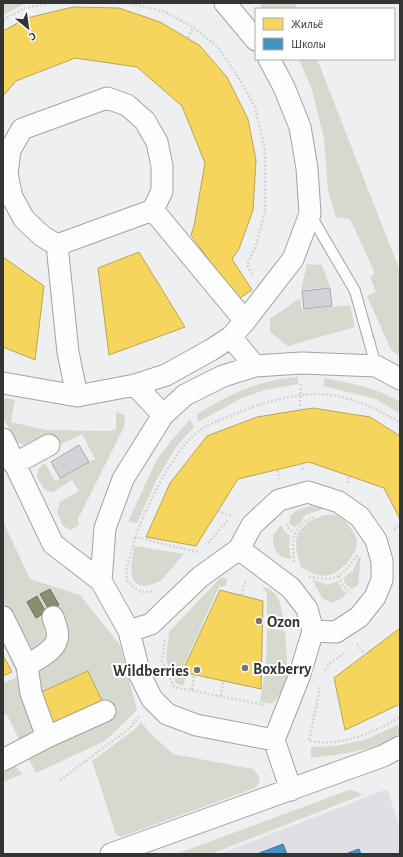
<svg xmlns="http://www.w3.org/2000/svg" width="403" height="857" viewBox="0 0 403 857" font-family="'Alegreya Sans',sans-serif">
<rect width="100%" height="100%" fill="#eeeff0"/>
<path fill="#dee0e6" d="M387,789L400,828V854H219Z"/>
<path fill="#d6dace" d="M5,3H26L3,15V4Z
M259,3H295L297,9H263Z
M299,59H317L400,271V356L391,350L367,296L376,292L370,277L375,273L350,219L336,217L328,191L324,139L312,90Z
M307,264L322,265L330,287L301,290Z
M300,298L302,310L350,305L355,327L288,346L270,332V319Z
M298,377V384L265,390L242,398L198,422L197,414C231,394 257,380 298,377Z
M325,378C350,383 378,388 400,402V414L376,399L323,386Z
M6,398L15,400L11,422L46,430L111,431L116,429V412L125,415L124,427L78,519L79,525L71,530L63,526L57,512L60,502L79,491L72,480L53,492L46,491L37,478L38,469L45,463L55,481L95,459L82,434L55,447L37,445L33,441L24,445L17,442L3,418V401Z
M190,419L194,427L176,447L156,481L137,523L128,522L156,461L171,441Z
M310,506L326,508L305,515L300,524L295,527L289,524L290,516L297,510Z
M324,515C328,515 335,514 339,516C345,519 356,534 357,541C358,553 341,573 329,575C319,578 309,572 301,567C291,538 295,526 324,515Z
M3,521L30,579L80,595L120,645L137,710L105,741L36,773L7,715H3V683L18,677L3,644Z
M281,525L286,533L290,535L289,547L291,559C276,557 273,549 273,535Z
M134,546L184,554C176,562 169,573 161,580C157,583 148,586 143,586C125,583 133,559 134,546Z
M361,556L358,585L352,589L346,585L343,578L353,571L358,558Z
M220,578H227L226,586L219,587L181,671L186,677L183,686L176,683L166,660L169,632Z
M312,579L327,585L338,581L342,590L347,593L342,598L332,603L322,598Z
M262,586C279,592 280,601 283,617L267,615V594Z
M267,628L285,631L288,674L279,696L272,704L260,702L266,662Z
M141,722L150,733L173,754L253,769L258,775L260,782L255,788L121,837L116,834L92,761L135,729Z
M400,724V736C373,751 341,754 311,758V747L335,746L364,740Z
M3,754L23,774L3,782Z
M349,790L355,791L362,795L211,854H176Z"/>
<path fill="#f6d55c" stroke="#bca550" d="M73,7L119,8L160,22L199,45L227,77L248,119L256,160L253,210L239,249L232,259L252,290L237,300L191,235L194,226L205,163L182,106L137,67L75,58L16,81L3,96V31L27,18Z
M139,252L185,327L109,355L98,268Z
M3,257L44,286L35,360L3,347Z
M313,408L370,417L400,436V519L384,488L309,462L238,479L196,546L146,537L170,483L207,436L257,417Z
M220,590L263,601L261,689L182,672Z
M400,628V704L345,730L334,678L399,629Z
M3,655L12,672L3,676Z
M88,671L103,703L54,725L39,693Z"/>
<path fill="#4393c3" stroke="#3e7698" d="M283,844L287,854H257Z
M359,849L361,854H348V853Z"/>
<path fill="#8c8c6e" stroke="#72725d" d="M50,589L59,605L49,610L40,594Z
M37,596L46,612L36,618L27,602Z"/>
<path fill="#d1d3d9" stroke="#a9aaab" d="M330,288L332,306L304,309L302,291Z
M79,445L89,462L60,478L51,462Z"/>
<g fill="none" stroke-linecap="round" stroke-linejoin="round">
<defs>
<path id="lane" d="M310,214L355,291L376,366"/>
<path id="street" d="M225,3L256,40
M107,98L127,105L145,121L157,142L162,166V191L153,210L57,245L42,236L24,219L12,197L7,174L10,150L22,129Z
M153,210L245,321
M57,245L68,352L77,396
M231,337L255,366
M3,383L77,396L135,385L166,375L211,350L231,337L245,321L293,259L310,214L307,168L300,127L284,87L269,59
M135,385L163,415
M3,439L53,544L101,581
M14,464L49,445
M239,549L291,588L307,609L313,631
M3,617L27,666L31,693L47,737L3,760
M129,631L151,624L200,577L239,549L252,525L279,500L308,492L339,502L360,517L376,540L382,561V580L375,597L359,617L336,632L313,631L299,677L274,740L291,790
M27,666C36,659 55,651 57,639C59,632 55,624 53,617
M47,737L105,711
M274,740L196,725L167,714L152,699L140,675L129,631L101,581L105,528L123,479L163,415L185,395L223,376L255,366L302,363L376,366L400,379
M111,854L383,756L400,747"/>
</defs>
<use href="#lane" stroke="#a2a3a4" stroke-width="12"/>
<use href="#street" stroke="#a2a3a4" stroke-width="23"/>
<path stroke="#d4d4d5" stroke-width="2.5" stroke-dasharray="2 2" stroke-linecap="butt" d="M127,3L163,11L193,27L218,47L240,80L255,107L265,150V212L255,248L247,265L253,276
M3,20L25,8L50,3
M188,38L193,27
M300,410L301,383
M301,464L303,471
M277,470L279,479
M348,483L349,476
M218,511L232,516
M286,524L289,529L294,534
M394,529L400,525
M135,537L126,571L127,580L133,587L142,592L154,591
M208,543L229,519
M198,552L135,537C147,506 172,451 199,431C209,423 223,419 235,414C259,404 291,394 317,394C344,394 378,408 400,423
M294,562C292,540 291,528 314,517
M339,576L343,586L351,593
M309,577C315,577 323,579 329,579C343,577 350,565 358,554
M241,595L246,580
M262,620L289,625
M165,640L162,660L174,687L264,705
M357,644L365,655
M325,670L330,663L345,653
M320,687L309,741C317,742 327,743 335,742C357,739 381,729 400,717
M192,690L194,674
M221,696L223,681
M398,705L400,708
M60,780L130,728L140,715"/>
<use href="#lane" stroke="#fcfdfd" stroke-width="10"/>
<use href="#street" stroke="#fcfdfd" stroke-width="21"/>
</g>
<g fill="#757576" stroke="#fff" stroke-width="1.5">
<circle cx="259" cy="621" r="4"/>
<circle cx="245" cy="668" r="4"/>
<circle cx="197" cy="670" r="4"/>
</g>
<g text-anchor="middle" stroke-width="4" stroke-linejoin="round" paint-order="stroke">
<g font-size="16" font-weight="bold" fill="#343435" stroke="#fff" text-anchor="start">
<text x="267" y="627">Ozon</text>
<text x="253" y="674">Boxberry</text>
<text x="189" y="676" text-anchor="end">Wildberries</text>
</g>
</g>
<rect width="403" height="857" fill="none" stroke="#343435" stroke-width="8"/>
<rect x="255" y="8" width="140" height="52" fill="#ffffff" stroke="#aeaeae"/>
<rect x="263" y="18" width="20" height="12" fill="#f6d55c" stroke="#aeaeae"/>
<text x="291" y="28" font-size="12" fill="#343435">Жильё</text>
<rect x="263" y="38" width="20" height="12" fill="#4393c3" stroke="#aeaeae"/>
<text x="291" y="48" font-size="12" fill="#343435">Школы</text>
<g transform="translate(28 28) rotate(151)" stroke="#ffffff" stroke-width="3" paint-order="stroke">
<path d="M0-3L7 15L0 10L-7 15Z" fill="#343435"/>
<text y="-6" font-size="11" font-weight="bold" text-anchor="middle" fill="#343435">С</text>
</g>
</svg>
